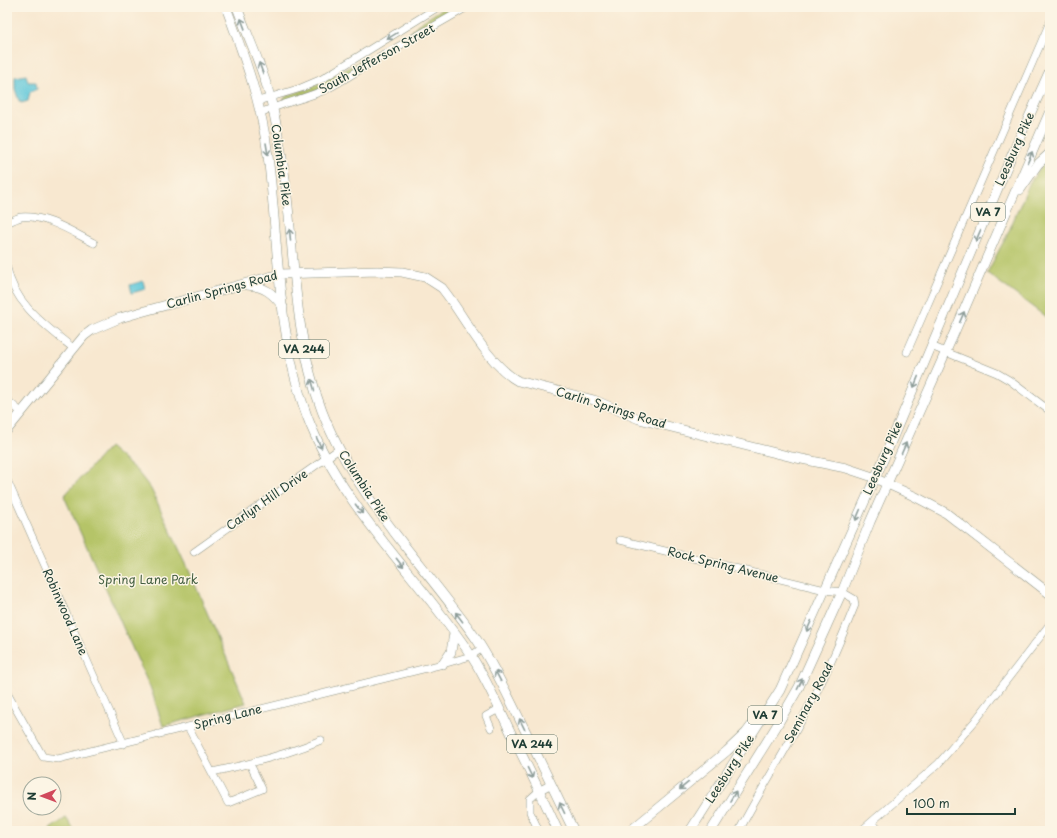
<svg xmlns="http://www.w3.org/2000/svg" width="1057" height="838" viewBox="0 0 1057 838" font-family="'Playpen Sans',sans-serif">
<rect width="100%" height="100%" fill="#fcf5e5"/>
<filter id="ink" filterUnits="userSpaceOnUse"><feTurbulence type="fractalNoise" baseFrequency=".025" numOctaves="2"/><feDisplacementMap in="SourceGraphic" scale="8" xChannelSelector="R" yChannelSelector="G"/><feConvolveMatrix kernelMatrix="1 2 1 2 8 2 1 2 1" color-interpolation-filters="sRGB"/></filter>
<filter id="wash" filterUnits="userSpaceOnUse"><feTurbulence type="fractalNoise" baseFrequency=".012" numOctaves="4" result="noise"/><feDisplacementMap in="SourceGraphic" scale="16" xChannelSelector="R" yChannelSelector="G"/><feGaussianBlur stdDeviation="0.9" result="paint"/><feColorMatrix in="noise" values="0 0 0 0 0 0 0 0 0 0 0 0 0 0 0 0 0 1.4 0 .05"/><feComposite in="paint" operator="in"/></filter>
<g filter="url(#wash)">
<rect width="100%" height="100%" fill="#f8e8d0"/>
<path fill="#b5c467" stroke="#6a804e" d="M445,7H454L409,35L417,25Z
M363,59L366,60V62L326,87L285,101L284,99L286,96C317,86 336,76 363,59Z
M1046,161L1050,171V320L987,273L1008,233L1030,182Z
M109,447L137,471L151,489L187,566L246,703L163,726L152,692L64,496Z
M66,818L75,831H51L50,829Z"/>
<path fill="#5ec7da" stroke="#3e8287" d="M26,75L28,82H36L37,89L30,92L28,101L21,103V101H19L15,89V77Z
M143,281L145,289L132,293L130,285Z"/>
</g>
<g filter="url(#ink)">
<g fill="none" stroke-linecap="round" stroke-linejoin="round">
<defs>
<path id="minor" d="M258,101L301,88L322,79L438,7
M260,113C282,103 305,99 327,89C344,80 360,69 377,59C407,41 437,25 467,7
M7,223C11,221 17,218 21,217C47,215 72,232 94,243
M7,268C14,304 46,326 73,348
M931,346L997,373L1009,380L1050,411
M907,352L1050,22
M7,400L21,412
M7,480L124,744
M620,540L825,590L842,592L854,599L855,605C843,634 832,662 818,689C794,738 764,783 739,831
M194,552L339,449
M7,693L43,757L58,759L443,664L471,656L482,648
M188,727L228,803L262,789L250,764
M491,728L486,716L499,709
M212,772C250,764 286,755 321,740
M872,822L879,831
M539,831L530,812V799L539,791L551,784
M861,831L938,764L975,721L1050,624"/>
<path id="major" d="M226,7C244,56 262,104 268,156C279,242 276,333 307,416C341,506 413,571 466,648C484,674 497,704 511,733C527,765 543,798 558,831
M237,7C248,37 262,66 270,97C276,119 279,141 283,164C295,246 292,332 322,411C355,498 425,565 477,640C493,664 505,690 518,716C537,754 555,793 574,831
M1020,190L1038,164L1050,153
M247,285C264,286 273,293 283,307
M7,430L84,336L92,330L120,318L141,312L280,274L377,271L402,272L425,277L442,288L448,296C467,322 490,366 518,381L594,400L639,419L792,457L846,468L870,476L914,496L946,513L1050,594
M443,664L451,652L454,633
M630,831L727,751L746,733L752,725
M690,831L780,690L885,456L1011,157L1050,70
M711,831L776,727L799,687L842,592L870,522L955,331L1050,111"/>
</defs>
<use href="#minor" stroke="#8c9282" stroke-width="8"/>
<use href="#major" stroke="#8c9282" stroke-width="10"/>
<use href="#minor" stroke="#fff" stroke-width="7"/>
<use href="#major" stroke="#fff" stroke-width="9"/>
</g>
<defs><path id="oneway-shaft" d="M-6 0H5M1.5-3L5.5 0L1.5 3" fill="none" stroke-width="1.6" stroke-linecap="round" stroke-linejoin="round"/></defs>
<g stroke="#8f9e9a">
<use href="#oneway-shaft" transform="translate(243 24) rotate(-111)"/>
<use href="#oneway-shaft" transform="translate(392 36) rotate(148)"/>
<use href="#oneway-shaft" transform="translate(261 68) rotate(-110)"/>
<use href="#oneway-shaft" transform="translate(267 149) rotate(81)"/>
<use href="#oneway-shaft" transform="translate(1030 157) rotate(-67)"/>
<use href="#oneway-shaft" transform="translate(290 235) rotate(-95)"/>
<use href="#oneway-shaft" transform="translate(978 236) rotate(113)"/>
<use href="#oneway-shaft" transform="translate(962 317) rotate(-67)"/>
<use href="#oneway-shaft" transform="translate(916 382) rotate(112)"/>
<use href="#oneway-shaft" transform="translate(313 385) rotate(-106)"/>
<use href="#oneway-shaft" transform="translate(319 443) rotate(65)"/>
<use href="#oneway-shaft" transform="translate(904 448) rotate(-66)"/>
<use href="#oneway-shaft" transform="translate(359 509) rotate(53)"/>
<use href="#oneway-shaft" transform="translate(858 515) rotate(113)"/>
<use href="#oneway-shaft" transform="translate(400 563) rotate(52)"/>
<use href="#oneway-shaft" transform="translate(459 617) rotate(-127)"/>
<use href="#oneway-shaft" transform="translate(809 626) rotate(114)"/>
<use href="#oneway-shaft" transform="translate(498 676) rotate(-118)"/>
<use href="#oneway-shaft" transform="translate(800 684) rotate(-64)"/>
<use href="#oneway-shaft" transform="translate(522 724) rotate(-116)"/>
<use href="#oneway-shaft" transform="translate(530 773) rotate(64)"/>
<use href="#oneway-shaft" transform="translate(684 786) rotate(140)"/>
<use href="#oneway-shaft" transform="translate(733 796) rotate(-59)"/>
<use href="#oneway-shaft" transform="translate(562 808) rotate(-116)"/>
</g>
</g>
<g text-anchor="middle" stroke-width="3" stroke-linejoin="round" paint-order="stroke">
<g fill="#fcf5e5" stroke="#617469" stroke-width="1">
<rect x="971" y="203" width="34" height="18" rx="3"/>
<rect x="279" y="340" width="50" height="18" rx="3"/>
<rect x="748" y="706" width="34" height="18" rx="3"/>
<rect x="507" y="735" width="50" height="18" rx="3"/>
</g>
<g font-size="11" font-weight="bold" fill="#1f3d34">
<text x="988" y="216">VA 7</text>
<text x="304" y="353">VA 244</text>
<text x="765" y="719">VA 7</text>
<text x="532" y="748">VA 244</text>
</g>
<g font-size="12" fill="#1f3d34" stroke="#fcf5e5">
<text transform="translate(377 59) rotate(-29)" y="4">South Jefferson Street</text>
<text transform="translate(1015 149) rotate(-66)" y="4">Leesburg Pike</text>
<text transform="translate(281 165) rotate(82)" y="4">Columbia Pike</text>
<text transform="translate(222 290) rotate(-15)" y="4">Carlin Springs Road</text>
<text transform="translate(611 408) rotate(17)" y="4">Carlin Springs Road</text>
<text transform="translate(883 458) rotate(-66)" y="4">Leesburg Pike</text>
<text transform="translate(364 486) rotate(57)" y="4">Columbia Pike</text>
<text transform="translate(267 500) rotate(-35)" y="4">Carlyn Hill Drive</text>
<text transform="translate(723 565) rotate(14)" y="4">Rock Spring Avenue</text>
<text transform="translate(65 612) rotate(66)" y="4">Robinwood Lane</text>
<text transform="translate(809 703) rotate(-62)" y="4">Seminary Road</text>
<text transform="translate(228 717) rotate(-14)" y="4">Spring Lane</text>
<text transform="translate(730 769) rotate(-57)" y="4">Leesburg Pike</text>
</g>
<g font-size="12" fill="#445f41" stroke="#fcf5e5">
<text x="148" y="584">Spring Lane Park</text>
</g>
</g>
<rect width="1057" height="838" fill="none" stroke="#fcf5e5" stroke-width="24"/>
<g transform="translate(42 796) rotate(269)"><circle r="19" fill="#fcf5e5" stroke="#a4ab9e"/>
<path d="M0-3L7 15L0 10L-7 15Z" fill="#d1495b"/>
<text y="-6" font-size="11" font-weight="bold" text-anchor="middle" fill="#1f3d34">N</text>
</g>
<path d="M907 808v6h108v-6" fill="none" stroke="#1f3d34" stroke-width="2"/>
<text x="913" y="808" font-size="12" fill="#1f3d34" stroke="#fcf5e5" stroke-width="3" paint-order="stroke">100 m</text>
</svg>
